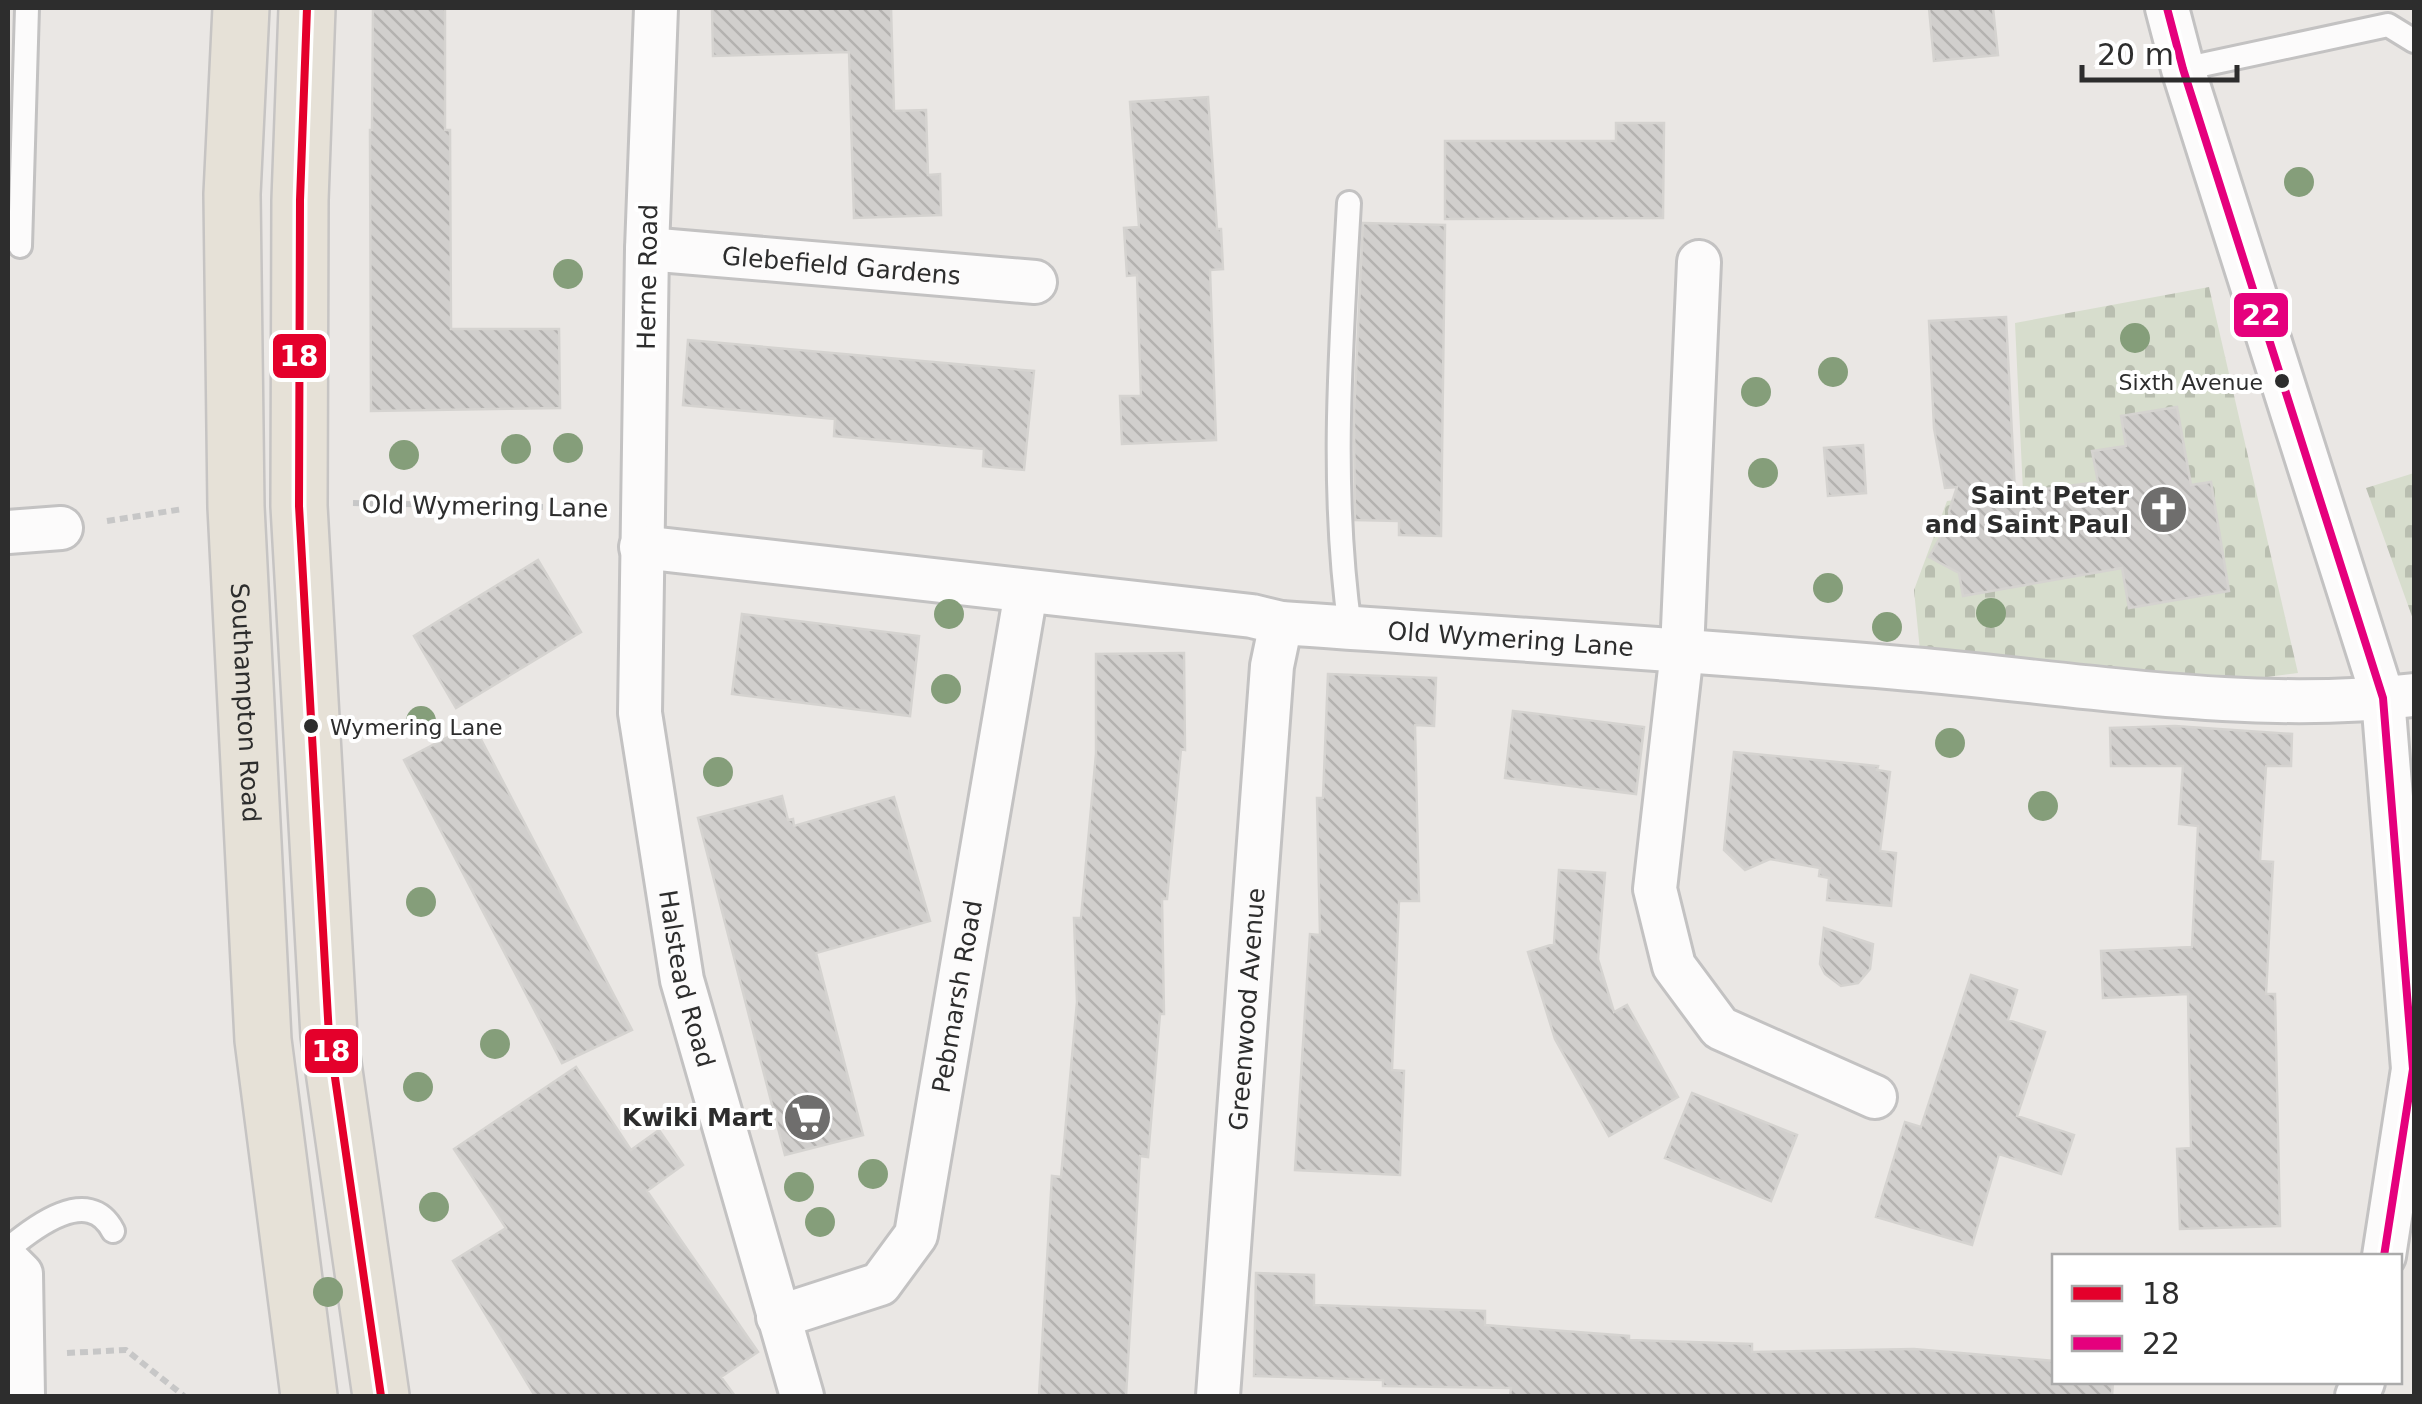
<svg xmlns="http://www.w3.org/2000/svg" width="2422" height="1404" viewBox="0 0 2422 1404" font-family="'DejaVu Sans',sans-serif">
<defs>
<pattern id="cemetery-stones" width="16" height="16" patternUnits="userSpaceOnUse" patternTransform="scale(2.5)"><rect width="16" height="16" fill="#d7ddcd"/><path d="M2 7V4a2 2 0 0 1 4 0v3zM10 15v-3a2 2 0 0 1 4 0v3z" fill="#b9beb0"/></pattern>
<pattern id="building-back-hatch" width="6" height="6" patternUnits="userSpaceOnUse" patternTransform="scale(2.5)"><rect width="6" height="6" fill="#d1cfcd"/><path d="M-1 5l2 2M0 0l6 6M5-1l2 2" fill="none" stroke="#b4b2b0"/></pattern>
</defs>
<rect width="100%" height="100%" fill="#eae7e4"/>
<path fill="url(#cemetery-stones)" d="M2209,287L2298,673L2199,686L1921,661L1914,590L1947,501L2023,492L2015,323Z
M2414,473V622L2366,488Z"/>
<path fill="url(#building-back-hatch)" stroke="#d5d3d0" stroke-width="2.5" d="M373,8H445V130H450L451,329H559L560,408L371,411L370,130H372Z
M712,8H891L894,111L926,110L928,175L940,174L941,215L854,218L849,52L713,56Z
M1929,8H1993L1998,55L1934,61Z
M1208,97L1217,229H1221L1223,269L1210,270L1216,440L1122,444L1120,396H1141L1137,275L1127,276L1124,228L1139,227L1130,102Z
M1616,123H1664L1663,218L1445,219V141H1616Z
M1363,223L1445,225L1441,536L1399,535V521L1355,520L1354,416Z
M2006,317L2015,493L2098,482L2092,451L2126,446L2121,416L2177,407L2191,485L2211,482L2229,591L2129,608L2122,568L1963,596L1959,573L1929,557L1950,520L1949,511L1957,487L1945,488L1934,428L1929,321Z
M688,340L1034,371L1024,470L983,466L984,449L834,436L835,419L683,405Z
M1863,445L1866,493L1828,496L1824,448Z
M538,560L581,632L456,708L414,636Z
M742,614L919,636L910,716L732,694Z
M1184,653L1185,750L1181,749L1167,899H1162L1164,1014H1160L1148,1157L1140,1156L1126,1396H1039L1052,1176L1061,1177L1077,1002L1074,918H1081L1096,754V654Z
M1328,674L1436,678L1434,726L1415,725L1419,901H1399L1392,1070L1404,1071L1400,1175L1295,1170L1310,934L1320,935L1317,798H1323Z
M1513,711L1644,727L1636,794L1505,778Z
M473,724L632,1030L562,1063L404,760Z
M2175,726L2292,734L2291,766H2266L2260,861L2273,862L2266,994H2275L2280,1226L2180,1229L2177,1149L2191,1148L2188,994L2103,998L2101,951L2192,947L2198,826L2179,824L2183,766H2111L2110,728Z
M1734,752L1878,766L1877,770L1890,772L1880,851L1896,853L1891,906L1827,900L1829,878L1819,876L1820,868L1770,859L1745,870L1724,850Z
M782,796L788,820L793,819L794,826L894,797L930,921L816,953L863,1135L785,1155L698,818Z
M1559,870L1605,873L1598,959L1614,1012L1627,1005L1678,1097L1609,1136L1555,1039L1528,952L1554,944Z
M1824,928L1873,944L1870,969L1858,983L1841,986L1825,974L1820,964Z
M1971,975L2017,990L2008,1020L2045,1032L2017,1116L2074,1135L2061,1174L1999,1154L1972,1245L1876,1217L1905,1122L1921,1127Z
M576,1067L631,1150L659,1130L683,1165L647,1191L758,1352L721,1377L735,1396H535L453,1261L506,1228L454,1149Z
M1692,1093L1797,1135L1771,1201L1665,1158Z
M1256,1273L1314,1275V1305L1485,1311V1325L1629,1336V1340L1752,1344V1352L1914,1349L2054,1361V1382H2113L2112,1396H1510L1511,1388L1383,1386V1380L1254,1376Z"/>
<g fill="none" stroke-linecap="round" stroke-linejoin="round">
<defs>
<path id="service" d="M2183,69L2388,25L2414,41
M1349,203C1341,345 1330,487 1350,628
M20,246L27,8
M8,1249C33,1228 89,1184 113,1231"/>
<g id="minor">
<path id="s1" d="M656,8L647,249L640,713L682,980L802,1396"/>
<path d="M2167,8L2183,69L2383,698L2413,1069L2384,1256"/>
<path id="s2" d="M647,249L1035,282"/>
<path d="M1699,262L1682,651L1655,889L1674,966L1720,1028L1875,1097"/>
<path d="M8,532L61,528"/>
<path id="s3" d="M641,547L1252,616L1281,623C1495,638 1709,651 1923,670C2086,685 2251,714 2414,695"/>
<path d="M8,1261L21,1274L23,1396"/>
<path id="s4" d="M778,1317L880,1284L916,1235L1026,592"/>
<path id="s5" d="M1218,1396L1272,666L1281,623"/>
<path d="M2357,1396L2363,1382"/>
</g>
<g id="primary">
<path id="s6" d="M241,8L232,194L236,507L263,1040L309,1396"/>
<path d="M307,8L300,200L299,506L329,1036L381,1396"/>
</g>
</defs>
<use href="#service" stroke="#c3c2c2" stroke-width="28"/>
<use href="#minor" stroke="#c3c2c2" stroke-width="48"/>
<use href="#primary" stroke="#c6c4c3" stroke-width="60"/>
<path stroke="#c7c7c7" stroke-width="6" stroke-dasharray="8 5" stroke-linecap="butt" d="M353,503L595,508
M107,521L183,509
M67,1353L126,1350L184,1396"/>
<use href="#service" stroke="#fcfbfb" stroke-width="22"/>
<use href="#minor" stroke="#fcfbfb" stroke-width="42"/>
<use href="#primary" stroke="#e6e1d7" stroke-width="55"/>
<defs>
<path id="bus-1" d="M307,8L300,200L299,506L329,1036L381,1396"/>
<path id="bus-2" d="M2167,8L2183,69L2383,698L2413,1069L2384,1256"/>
</defs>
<use href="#bus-1" stroke="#fff" stroke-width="15"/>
<use href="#bus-2" stroke="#fff" stroke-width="15"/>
<use href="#bus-1" stroke="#e4002b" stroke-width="8"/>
<use href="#bus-2" stroke="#e5007d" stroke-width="8"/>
</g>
<g fill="#859e7a">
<circle cx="2299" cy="182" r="15"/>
<circle cx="568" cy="274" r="15"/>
<circle cx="2135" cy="338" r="15"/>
<circle cx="1833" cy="372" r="15"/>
<circle cx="1756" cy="392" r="15"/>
<circle cx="568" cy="448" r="15"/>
<circle cx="516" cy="449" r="15"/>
<circle cx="404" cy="455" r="15"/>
<circle cx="1763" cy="473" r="15"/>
<circle cx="1828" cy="588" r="15"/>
<circle cx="1991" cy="613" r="15"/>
<circle cx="949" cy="614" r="15"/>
<circle cx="1887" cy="627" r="15"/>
<circle cx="946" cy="689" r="15"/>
<circle cx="421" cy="721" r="15"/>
<circle cx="1950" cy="743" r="15"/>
<circle cx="718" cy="772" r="15"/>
<circle cx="2043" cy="806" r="15"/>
<circle cx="421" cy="902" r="15"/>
<circle cx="495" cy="1044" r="15"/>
<circle cx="418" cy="1087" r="15"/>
<circle cx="873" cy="1174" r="15"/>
<circle cx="799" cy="1187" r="15"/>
<circle cx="434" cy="1207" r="15"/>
<circle cx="820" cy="1222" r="15"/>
<circle cx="328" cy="1292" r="15"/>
</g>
<defs>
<symbol id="church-disc" viewBox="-11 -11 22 22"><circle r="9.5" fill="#6f6e6d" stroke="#fff"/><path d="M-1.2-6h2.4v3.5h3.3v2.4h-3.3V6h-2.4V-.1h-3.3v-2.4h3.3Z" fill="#fff"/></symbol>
<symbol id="supermarket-disc" viewBox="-11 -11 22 22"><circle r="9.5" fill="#6f6e6d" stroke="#fff"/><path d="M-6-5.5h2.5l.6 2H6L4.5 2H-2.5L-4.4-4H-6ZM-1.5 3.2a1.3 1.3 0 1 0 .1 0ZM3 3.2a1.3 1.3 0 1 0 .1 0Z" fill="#fff"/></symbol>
</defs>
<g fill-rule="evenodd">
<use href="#church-disc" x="2136" y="482" width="55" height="55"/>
<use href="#supermarket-disc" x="780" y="1090" width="55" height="55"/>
</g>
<g fill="#2d2d2d" stroke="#fff" stroke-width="4">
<circle cx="2282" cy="381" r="9"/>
<circle cx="311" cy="726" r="9"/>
</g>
<g text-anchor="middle" stroke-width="8" stroke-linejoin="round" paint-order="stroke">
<g font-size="22" fill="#2d2d2d" stroke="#fff" text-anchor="end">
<text x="2263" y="390">Sixth Avenue</text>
<text x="330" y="735" text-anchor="start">Wymering Lane</text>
</g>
<g font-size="25" fill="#2d2d2d" stroke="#fff">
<text dy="9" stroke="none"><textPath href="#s2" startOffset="195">Glebefield Gardens</textPath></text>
<text transform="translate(647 277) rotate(-89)" y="9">Herne Road</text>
<text transform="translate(485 506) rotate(1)" y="9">Old Wymering Lane</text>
<text dy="9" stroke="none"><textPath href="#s3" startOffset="875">Old Wymering Lane</textPath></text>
<text dy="9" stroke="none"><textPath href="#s6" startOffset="695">Southampton Road</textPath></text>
<text dy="9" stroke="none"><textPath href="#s1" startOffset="975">Halstead Road</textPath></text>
<text dy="9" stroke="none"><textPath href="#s4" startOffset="410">Pebmarsh Road</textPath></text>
<text dy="9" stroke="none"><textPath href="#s5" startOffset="388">Greenwood Avenue</textPath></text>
</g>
<g font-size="25" font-weight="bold" fill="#2d2d2d" stroke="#fff" text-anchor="end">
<text x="2129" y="504">Saint Peter<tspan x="2129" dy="29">and Saint Paul</tspan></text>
<text x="773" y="1126">Kwiki Mart</text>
</g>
</g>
<g stroke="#fff" stroke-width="4">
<rect x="2232" y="291" width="58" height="48" rx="10" fill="#e5007d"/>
<rect x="271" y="332" width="57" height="48" rx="10" fill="#e4002b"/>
<rect x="303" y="1027" width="57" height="48" rx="10" fill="#e4002b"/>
</g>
<g font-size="28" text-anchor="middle" font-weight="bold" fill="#fff">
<text x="2261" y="325">22</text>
<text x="299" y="366">18</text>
<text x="331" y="1061">18</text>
</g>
<rect width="2422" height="1404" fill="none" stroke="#2d2d2d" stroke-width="20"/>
<rect x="2052" y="1254" width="350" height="130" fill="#ffffff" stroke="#ababab" stroke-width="2.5"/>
<rect x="2072" y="1286" width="50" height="15" fill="#e4002b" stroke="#ababab" stroke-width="2.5"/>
<text x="2142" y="1304" font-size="30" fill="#2d2d2d">18</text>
<rect x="2072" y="1336" width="50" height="15" fill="#e5007d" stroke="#ababab" stroke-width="2.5"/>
<text x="2142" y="1354" font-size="30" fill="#2d2d2d">22</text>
<path d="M2082 65v15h155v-15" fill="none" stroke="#2d2d2d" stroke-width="5"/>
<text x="2097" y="65" font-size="30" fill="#2d2d2d" stroke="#ffffff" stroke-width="8" paint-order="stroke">20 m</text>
</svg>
